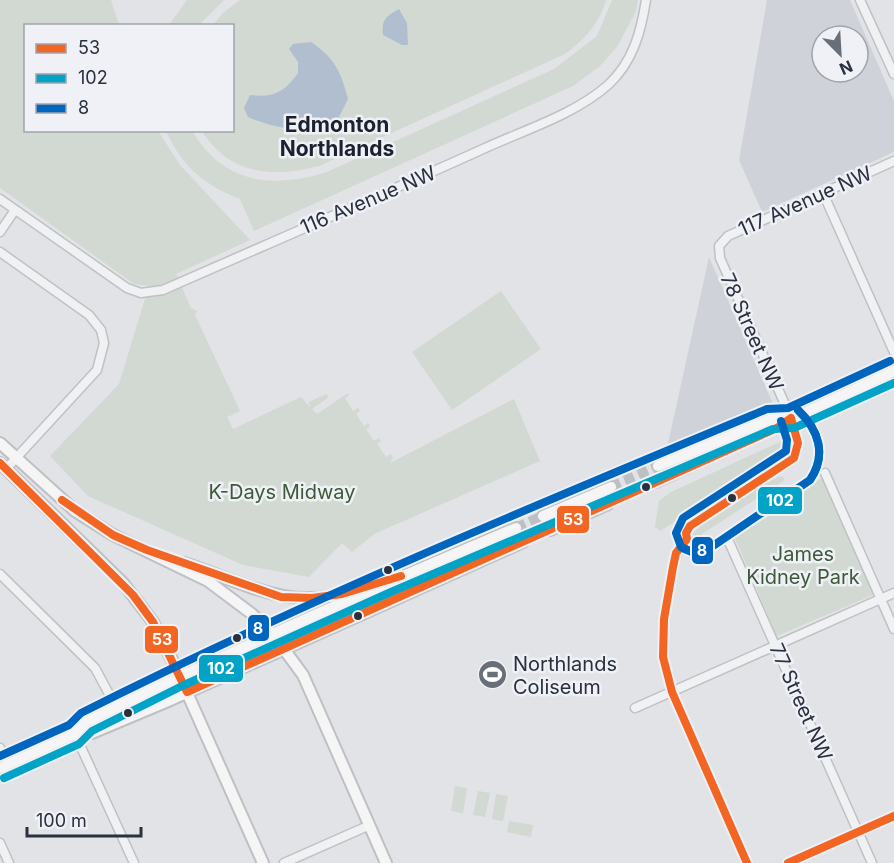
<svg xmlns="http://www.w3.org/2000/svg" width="894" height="863" viewBox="0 0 894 863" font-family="Inter,sans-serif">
<rect width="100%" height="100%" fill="#e1e3e6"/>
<path fill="#d0d2d9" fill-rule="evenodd" d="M767,0H850L894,101V152L762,212L739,160ZM822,36H858V72H822Z
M709,257L773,404L771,408L683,446L667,448Z"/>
<path fill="#d1d9d2" d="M0,0H111L119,25L26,26V130L158,131L180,165L250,240L176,274L191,308L197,311L195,315L240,411L227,417L233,429L301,397L310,407L309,402L326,394L329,397L312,409L317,414L348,393L349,395L345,398L353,411L358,408L360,410L356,414L364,426L368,423L370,426L366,429L374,441L379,438L381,441L377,444L386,457L391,454L393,458L390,463L514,399L540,461L374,534L352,552L342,543L309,577L243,565L88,496L50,456L119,384L149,286L134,284L0,188Z
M187,0H224L199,25H169Z
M240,0H606C600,23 584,40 565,54L319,166C273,178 229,175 202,131L232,130V26L213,25L223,13Z
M612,0H638L636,11L617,47L600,66L573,86L254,231L240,199C204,185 182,166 166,131H192C224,184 272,189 327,172L554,69L597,36Z
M501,291L541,349L452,410L412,352Z
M782,441L789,443L787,450L660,531L655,527L659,501L671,492Z
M781,476L785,480L699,536H692C696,521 764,483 781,476Z
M822,478L873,595L777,636L734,536Z
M455,786L467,788L463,813L451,811Z
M478,791L490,793L485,817L473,815Z
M496,794L508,796L503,821L492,819Z
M509,821L533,825L531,837L507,832Z"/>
<path fill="#b1bed0" d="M399,9L407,23L408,45H402L383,35C381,20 386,16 399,9Z
M311,42C335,58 341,72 348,99L338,119L329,130C301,132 273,128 248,117L244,108L250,95C273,98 285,92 298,73V62L289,49L293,44Z"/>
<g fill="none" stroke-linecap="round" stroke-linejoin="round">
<path stroke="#bcbfc4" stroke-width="10" stroke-dasharray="10 5" stroke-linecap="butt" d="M611,487L658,466
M608,504L656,482
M516,528L543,516
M523,542L550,530"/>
<defs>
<path id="minor" d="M860,0L894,74
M823,193L894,352
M0,199L127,288L141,293L163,290C270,243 377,197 483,149C524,130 574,115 608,85C633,62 641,32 646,0
M0,232L15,210
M0,252L89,315L101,330L104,343L97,370L6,469
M791,418L720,258L719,246L728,236L894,161
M825,473L894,629
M729,542L872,863
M0,574L95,668L116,707
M672,692L747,863
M635,708L894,593
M75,734L134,863
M0,748L8,765
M0,843L9,863
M284,863L370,825
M788,863L894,816"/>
<path id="major" d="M0,443L75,511L113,535L208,581L252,614L272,633L303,675L386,863
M0,463L123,583L153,622L176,668L263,863
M658,466L771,419L790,418
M656,482L894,371
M543,516L611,487
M550,530L608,504
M184,563C243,582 286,611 351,592
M75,734L86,722C227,652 371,589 516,528
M0,768L75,734L92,733L166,702L523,542"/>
</defs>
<use href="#minor" stroke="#bfc1c4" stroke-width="11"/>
<use href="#major" stroke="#bec0c3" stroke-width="14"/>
<use href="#minor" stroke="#f0f1f3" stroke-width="8"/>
<use href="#major" stroke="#f5f5f6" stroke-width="10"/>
<defs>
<path id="bus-1" d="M0,463L133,595L153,622L187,692L777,428L791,418
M62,500L113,535L147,550L281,597L312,598L342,594L401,576
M747,863L672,692L663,657L664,619L673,567L676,553L687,539L686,533L690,526L794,458L798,443L791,418
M788,863L894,816"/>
<path id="bus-2" d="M682,548L692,552L707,550L810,480C827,455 819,430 798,410
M4,778L79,744L92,731L184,685L391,592L773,429L794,428L894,383"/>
<path id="bus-3" d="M781,421L787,440L786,451L683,518L676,533L681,547L692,552L707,550L810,480C827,455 819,430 798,410
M0,756L69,725L81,713C304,601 536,505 767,409L788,408L890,361"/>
</defs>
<use href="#bus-1" stroke="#eff1f6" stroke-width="12"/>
<use href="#bus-2" stroke="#eff1f6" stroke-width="12"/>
<use href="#bus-3" stroke="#eff1f6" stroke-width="12"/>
<use href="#bus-1" stroke="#f26522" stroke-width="8"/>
<use href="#bus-2" stroke="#02a3c7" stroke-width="8"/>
<use href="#bus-3" stroke="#0065bd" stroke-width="8"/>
</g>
<defs>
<symbol id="stadium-disc" viewBox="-11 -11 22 22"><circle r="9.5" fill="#696f79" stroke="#eff1f6"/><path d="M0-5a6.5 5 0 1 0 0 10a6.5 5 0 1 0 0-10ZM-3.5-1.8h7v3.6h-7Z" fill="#fff"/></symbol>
</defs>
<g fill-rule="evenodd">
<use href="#stadium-disc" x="476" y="658" width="33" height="33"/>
</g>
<g fill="#29303e" stroke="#eff1f6" stroke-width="2">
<circle cx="646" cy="487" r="5"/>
<circle cx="732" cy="498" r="5"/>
<circle cx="388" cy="570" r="5"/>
<circle cx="358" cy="616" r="5"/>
<circle cx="237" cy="638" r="5"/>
<circle cx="128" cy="713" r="5"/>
</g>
<g text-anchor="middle" stroke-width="5" stroke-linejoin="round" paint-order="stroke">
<g font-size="20" fill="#29303e" stroke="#eff1f6">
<text transform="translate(368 200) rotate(-23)" y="7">116 Avenue NW</text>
<text transform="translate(805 201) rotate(-24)" y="7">117 Avenue NW</text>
<text transform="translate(752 332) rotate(66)" y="7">78 Street NW</text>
<text transform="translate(801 702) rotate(66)" y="7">77 Street NW</text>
</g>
<g font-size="20" fill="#3c5a37" stroke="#eff1f6">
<text x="282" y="499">K-Days Midway</text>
<text x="803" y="561">James<tspan x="803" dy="23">Kidney Park</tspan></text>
</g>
<g font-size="20" fill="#29303e" stroke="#eff1f6" text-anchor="start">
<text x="513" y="671">Northlands<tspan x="513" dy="23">Coliseum</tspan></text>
</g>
<g font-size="21" font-weight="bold" fill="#1b212f" stroke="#eff1f6">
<text x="337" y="132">Edmonton<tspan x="337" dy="24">Northlands</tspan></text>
</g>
</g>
<g stroke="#eff1f6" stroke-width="2">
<rect x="757" y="486" width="46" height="29" rx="6" fill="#02a3c7"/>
<rect x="556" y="505" width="34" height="29" rx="6" fill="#f26522"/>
<rect x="691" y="536" width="23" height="29" rx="6" fill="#0065bd"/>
<rect x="247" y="614" width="23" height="28" rx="6" fill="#0065bd"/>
<rect x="144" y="625" width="35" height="29" rx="6" fill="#f26522"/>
<rect x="198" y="654" width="46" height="29" rx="6" fill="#02a3c7"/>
</g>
<g font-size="16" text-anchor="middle" font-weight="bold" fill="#fff">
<text x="780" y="506">102</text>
<text x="573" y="525">53</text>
<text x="702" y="556">8</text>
<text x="258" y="634">8</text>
<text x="162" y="645">53</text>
<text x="221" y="674">102</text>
</g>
<rect x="24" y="24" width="210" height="108" fill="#eff1f6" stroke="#a0a4ac" stroke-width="1.5"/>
<rect x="36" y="44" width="30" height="9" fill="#f26522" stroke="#a0a4ac" stroke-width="1.5"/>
<text x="78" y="54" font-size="18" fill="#29303e">53</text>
<rect x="36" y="74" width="30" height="9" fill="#02a3c7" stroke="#a0a4ac" stroke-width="1.5"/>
<text x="78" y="84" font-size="18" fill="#29303e">102</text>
<rect x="36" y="104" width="30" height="9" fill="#0065bd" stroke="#a0a4ac" stroke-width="1.5"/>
<text x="78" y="114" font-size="18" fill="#29303e">8</text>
<g transform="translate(840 54) rotate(156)"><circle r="28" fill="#eff1f6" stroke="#a0a4ac" stroke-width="1.5"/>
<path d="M0-4.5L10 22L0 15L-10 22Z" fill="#696f79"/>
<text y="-9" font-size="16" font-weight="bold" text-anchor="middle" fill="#29303e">N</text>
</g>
<path d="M27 827v9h114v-9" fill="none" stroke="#29303e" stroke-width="3"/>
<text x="36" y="827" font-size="18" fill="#29303e" stroke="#eff1f6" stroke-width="4.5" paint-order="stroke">100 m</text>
</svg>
